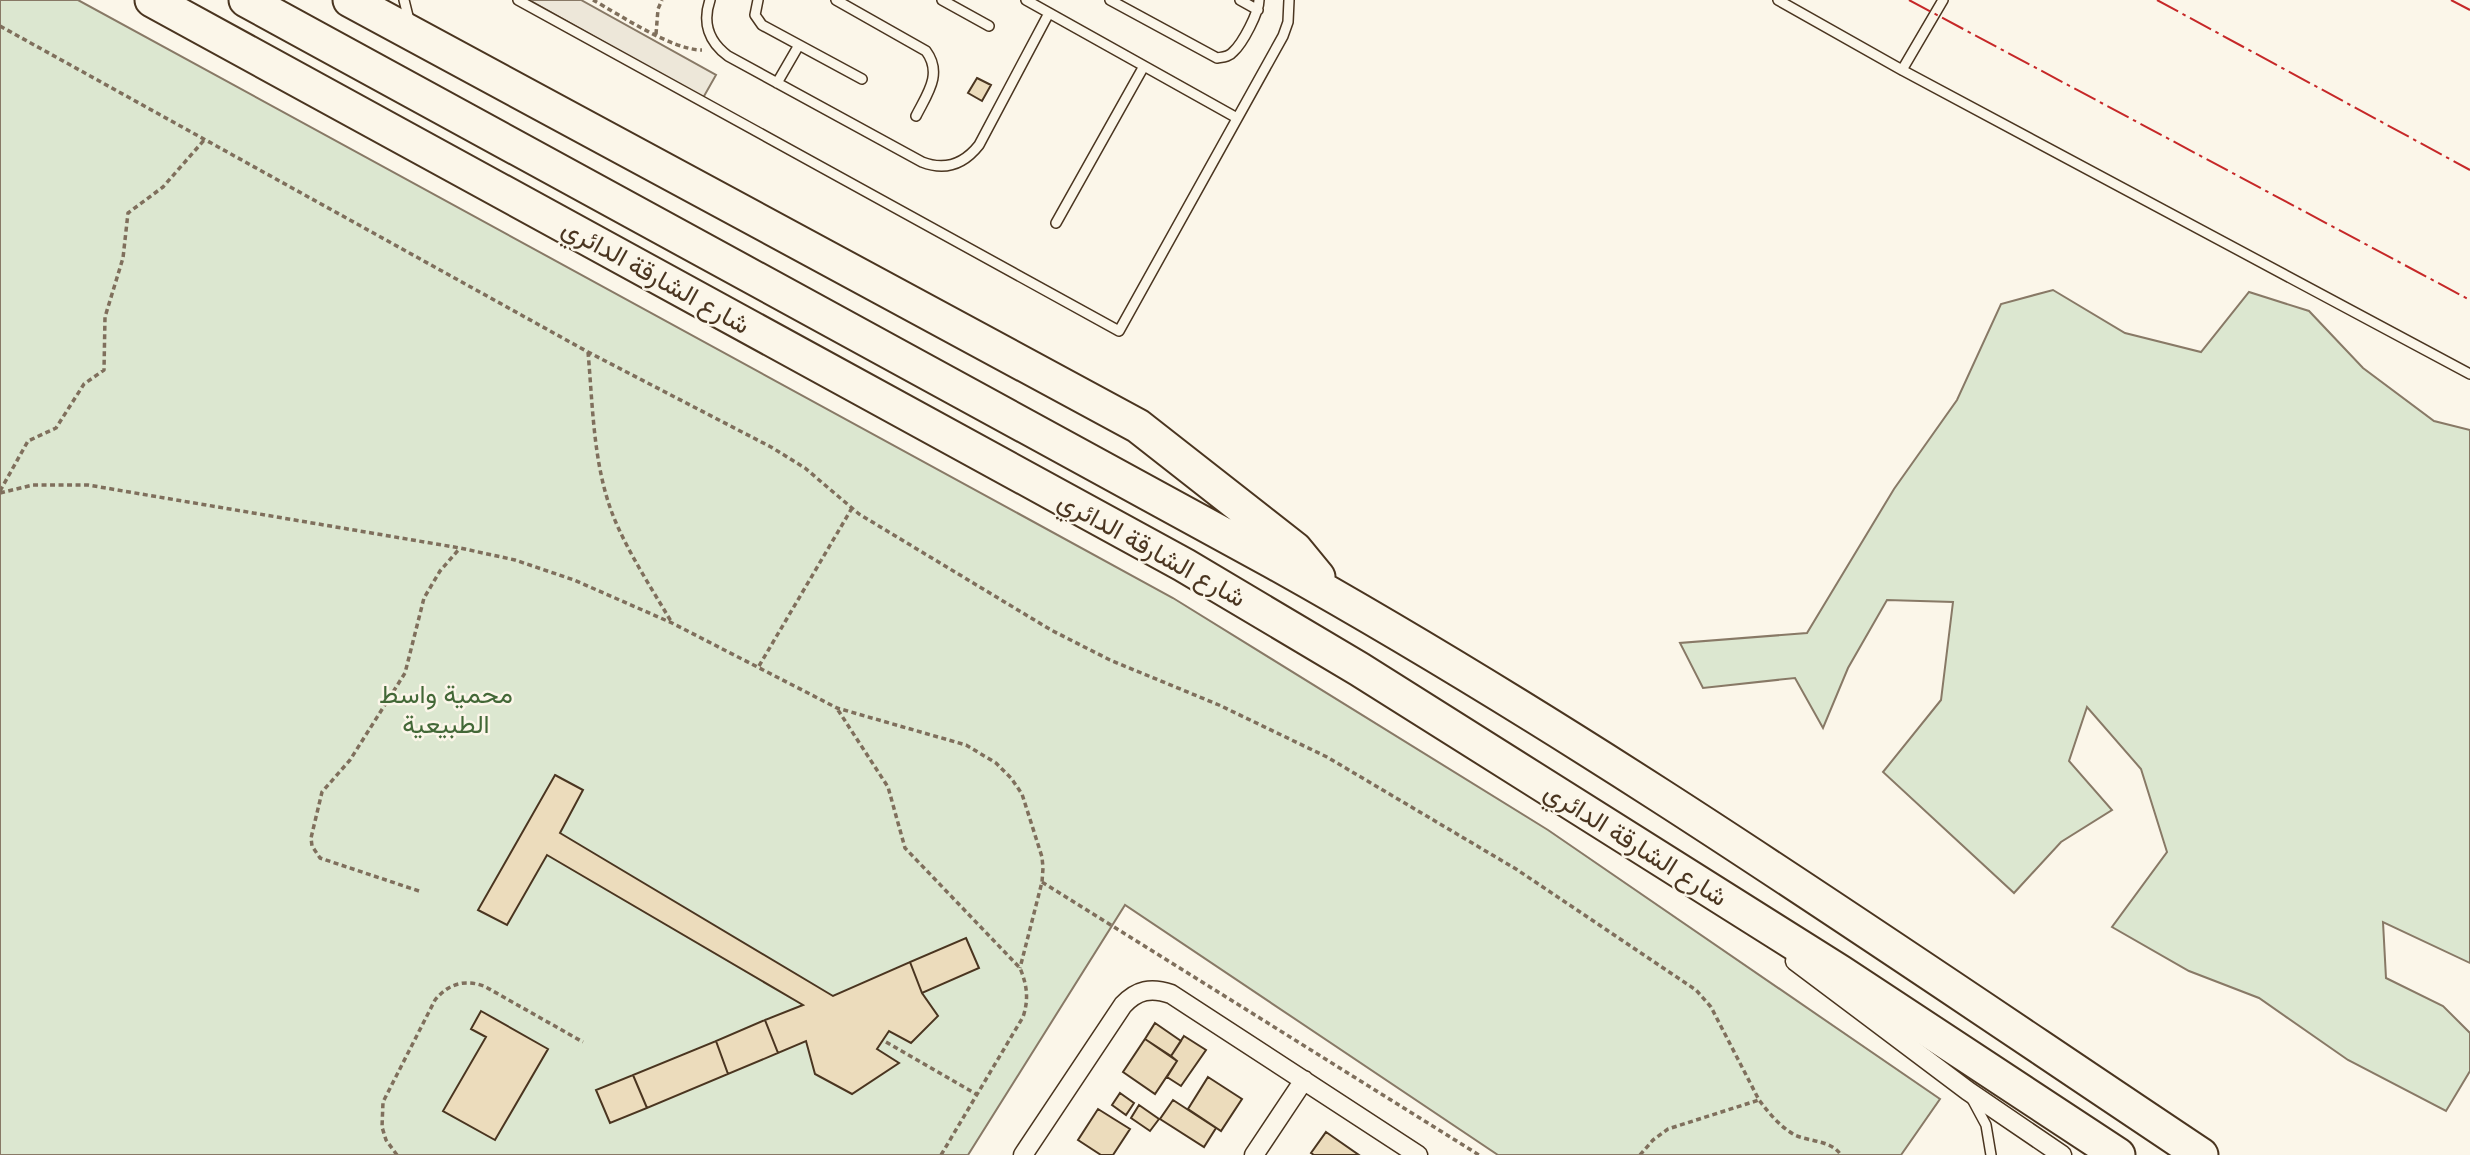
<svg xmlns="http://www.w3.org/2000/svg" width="2470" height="1155" viewBox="0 0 2470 1155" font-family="Figtree,Vazirmatn,sans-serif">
<rect width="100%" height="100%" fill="#fbf6e9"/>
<path fill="#dce7d0" stroke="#887966" stroke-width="2" d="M0,0H78L1173,598L1548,830L1940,1099L1901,1155H1498L1125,905L968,1155H0Z
M2053,290L2125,333L2201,352L2249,292L2309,311L2363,368L2434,421L2470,430V963L2383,922L2386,978L2443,1006L2470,1033V1071L2446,1111L2348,1060L2259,998L2189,971L2112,927L2167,852L2141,769L2087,707L2069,761L2112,810L2061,842L2014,893L1883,772L1941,700L1953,602L1887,600L1848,668L1823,728L1795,678L1703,688L1680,643L1807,633L1894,489L1957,400L2001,304Z"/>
<path fill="#ede7d9" stroke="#887966" stroke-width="2" d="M529,0H581L716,75L703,98Z"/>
<path fill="#ecdcbc" stroke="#4a3520" stroke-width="2" d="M977,78L991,85L982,101L968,93Z
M555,775L583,790L560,833L833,996L910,962L922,993L938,1016L911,1043L889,1031L877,1049L899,1063L852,1094L815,1074L806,1041L778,1053L765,1020L803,1005L547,855L507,925L478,910Z
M966,938L979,968L922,993L910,962Z
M481,1011L548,1049L495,1140L443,1111L486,1037L471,1029Z
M765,1020L778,1053L728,1074L716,1041Z
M1155,1023L1181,1041L1171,1056L1145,1039Z
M1184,1036L1206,1050L1181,1086L1167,1077L1177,1061L1171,1056Z
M1145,1039L1177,1061L1155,1094L1123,1072Z
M716,1041L728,1074L647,1108L633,1075Z
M633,1075L647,1108L610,1123L596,1090Z
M1208,1077L1242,1099L1221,1131L1188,1109Z
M1120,1093L1134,1103L1126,1115L1112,1105Z
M1173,1100L1216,1128L1204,1147L1160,1119Z
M1139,1105L1159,1119L1150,1131L1131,1118Z
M1098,1109L1130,1129L1113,1155H1101L1078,1140Z
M1326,1132L1359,1155H1314L1311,1153Z"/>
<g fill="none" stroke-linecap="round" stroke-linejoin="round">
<defs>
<path id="lane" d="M404,0L409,20
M518,0L1119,331L1283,36L1288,22L1289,0
M710,0C702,23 709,42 728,56L922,162C945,171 964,164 979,145L1049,13
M758,0L755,15L762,25L862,79
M836,0L926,51C943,74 927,94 916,116
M942,0L989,26
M1026,0L1237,118
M1110,0L1217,58C1223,57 1229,57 1233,52C1243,43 1259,12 1259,0
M1240,0L1258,10
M1778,0L1902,70L2470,374
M1902,70L1943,0
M777,83L799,45
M1056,223L1144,66
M1972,1099L1986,1125L1991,1155"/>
<path id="street" d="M1795,961L1968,1091L2062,1155
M1023,1155L1123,1005C1137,990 1151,987 1171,994L1418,1155
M1254,1155L1304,1080"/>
<path id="highway" d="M152,0L1184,565L1359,669L1840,972L2118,1155
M246,0L1272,561C1593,740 1895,951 2201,1155
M350,0L1138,426L1295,549L1318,577"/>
</defs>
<use href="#lane" stroke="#4a3520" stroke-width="12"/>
<use href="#street" stroke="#4a3520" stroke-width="21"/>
<use href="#highway" stroke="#4a3520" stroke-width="37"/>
<path stroke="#7f6f5c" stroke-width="3.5" stroke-dasharray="5 3.5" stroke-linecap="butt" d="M593,0C620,15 672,50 702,50
M0,26L588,352L771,447L805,468L859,514L1051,630L1110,660L1219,705L1327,757L1516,869L1696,990L1711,1007L1759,1100C1769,1113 1780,1127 1795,1135C1810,1142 1831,1140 1841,1155
M656,34L658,9L662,0
M588,352C593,407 593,466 614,518C629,554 652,589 672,623
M0,491L28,441L56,428L84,384L104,370L105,317L123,258L128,213L163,187L205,139
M0,493L33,485H88L460,548L515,560L574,580L672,623L837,708L966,745L996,763L1011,778L1022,794L1042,857L1043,868L1042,882L1020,968
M759,666L852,508
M838,710L888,787L905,848L1020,968C1027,985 1029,999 1023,1017L941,1155
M1042,882L1479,1155
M419,891L320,858L312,846L311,838L322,792L350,760L405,673L424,598L440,571L460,548
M886,1042L976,1094
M397,1155L386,1140L382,1127L383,1102L435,1000C448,984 464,979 484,986L583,1042
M1640,1155L1653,1140L1668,1129L1759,1100"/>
<use href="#lane" stroke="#fbf6e9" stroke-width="9"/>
<use href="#street" stroke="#fbf6e9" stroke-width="18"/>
<use href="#highway" stroke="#fbf6e9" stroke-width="33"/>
<path stroke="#c62828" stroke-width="2" stroke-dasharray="24 5 3.5 5" stroke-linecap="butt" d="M1909,0L2470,300
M2157,0L2470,170
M2451,0L2470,10"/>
</g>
<g text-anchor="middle" stroke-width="5" stroke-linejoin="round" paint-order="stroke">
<g font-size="26" fill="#4a3520" stroke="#fbf6e9">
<text transform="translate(656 276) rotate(29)" y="9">شارع الشارقة الدائري</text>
<text transform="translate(1152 549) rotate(29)" y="9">شارع الشارقة الدائري</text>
<text transform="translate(1636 844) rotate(32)" y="9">شارع الشارقة الدائري</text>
</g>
<g font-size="26" fill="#436837" stroke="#fbf6e9">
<text x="446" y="703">محمية واسط<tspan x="446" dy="30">الطبيعية</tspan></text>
</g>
</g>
</svg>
